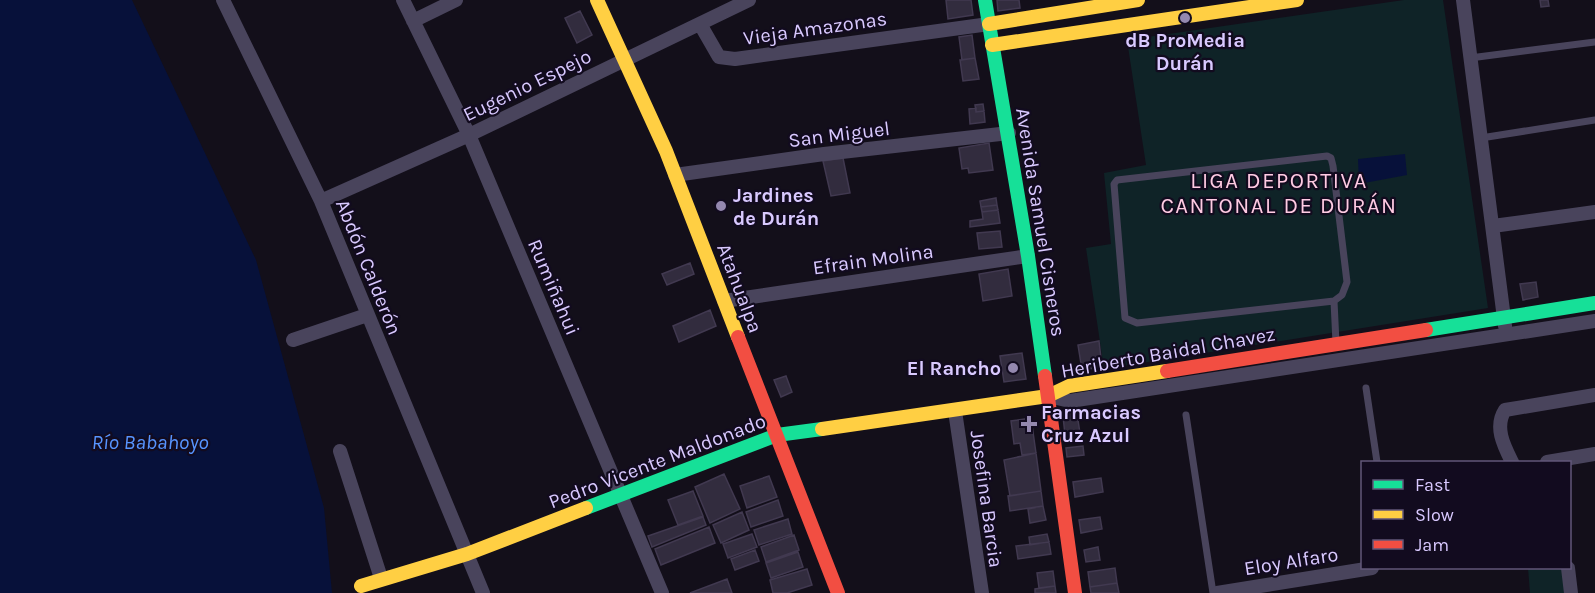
<svg xmlns="http://www.w3.org/2000/svg" width="1595" height="593" viewBox="0 0 1595 593" font-family="Karla,sans-serif">
<rect width="100%" height="100%" fill="#130f1a"/>
<path fill="#0f2327" d="M1404,0H1443L1488,308L1104,369L1086,248L1111,244L1104,173L1146,165L1127,40Z
M1528,568H1564L1568,593H1530Z"/>
<path fill="#07113a" d="M0,0H132L256,260L324,508L332,593H0Z
M1405,154L1407,175L1359,184L1358,159Z"/>
<path fill="#322c3e" stroke="#413950" stroke-width="1.5" d="M946,0H971L973,15L948,19Z
M997,0H1019L1020,8L998,11Z
M1540,0H1548L1549,6L1541,7Z
M580,11L592,35L577,43L565,18Z
M972,35L975,58L962,60L959,37Z
M975,58L979,79L963,81L960,60Z
M983,104L984,111L976,112L975,105Z
M976,108V112L984,111L985,122L970,124L969,109Z
M989,143L993,170L969,173L968,168L962,169L959,148Z
M843,158L850,193L831,196L823,161Z
M996,198L997,205L981,207L980,201Z
M997,205L998,210L982,212L981,207Z
M998,210L1000,223L970,227V221L983,219L982,212Z
M1000,231L1002,247L979,249L977,233Z
M690,263L694,274L667,285L662,274Z
M1008,269L1012,296L983,301L979,274Z
M1536,282L1538,297L1523,300L1520,284Z
M710,310L716,326L679,342L673,326Z
M1099,341L1102,367L1082,370L1078,345Z
M1022,353L1026,379L1004,382L1000,356Z
M786,376L792,392L781,397L774,380Z
M1073,412L1077,414L1080,433L1065,435L1063,416Z
M1031,418L1036,453L1022,455L1020,443L1014,444L1011,421Z
M1083,446L1084,455L1067,457L1066,448Z
M1036,453L1041,491L1010,496L1004,460Z
M724,474L740,509L710,523L695,487Z
M769,476L777,497L747,508L740,486Z
M1101,478L1103,492L1075,497L1073,482Z
M693,491L703,516L678,525L668,500Z
M1041,491L1043,506L1010,511L1008,496Z
M778,500L783,516L751,527L746,512Z
M1043,506L1046,520L1030,523L1028,509Z
M742,512L749,530L721,543L713,525Z
M703,517L706,525L652,547L648,536Z
M1100,517L1102,529L1081,533L1079,520Z
M788,519L792,534L759,545L754,530Z
M709,527L715,543L661,565L655,549Z
M752,534L757,547L728,558L723,544Z
M1047,534L1049,542L1030,545L1029,537Z
M794,535L799,550L766,562L761,547Z
M1049,542L1051,554L1018,559L1016,546Z
M1098,547L1100,560L1086,562L1084,550Z
M755,550L759,561L735,570L731,559Z
M798,552L803,567L771,578L766,563Z
M1115,568L1117,583L1090,587L1088,572Z
M807,569L812,585L787,593H773L770,580Z
M1053,571L1055,586L1039,588L1037,573Z
M727,579L732,593H690Z
M1117,583L1119,593H1091L1090,587Z
M1055,586L1056,593H1035V589Z"/>
<g fill="none" stroke-linecap="round" stroke-linejoin="round">
<path stroke="#49445c" stroke-width="7" d="M1470,58L1595,42
M1481,138L1595,120
M1327,156L1331,158L1333,166L1347,282L1342,295L1334,301L1137,323L1125,318L1114,184L1117,180Z
M1334,301L1336,343
M1366,388L1377,462
M1186,415L1213,593"/>
<path stroke="#49445c" stroke-width="14" d="M223,0L321,201L483,593
M403,0L469,135L662,593
M1463,0L1505,326
M413,21L456,0
M700,24L719,57L735,59L989,24
M675,175L824,154L1009,133
M321,201L469,135L749,0
M1493,226L1595,212
M724,301L1028,256
M293,340L367,315
M1048,396L1070,401L1595,321
M955,411L982,593
M340,451L381,578
M1512,462C1504,446 1494,427 1505,410L1595,395
M1547,462L1595,454
M1568,568L1571,593
M1217,593L1372,568"/>
<path stroke="#16e098" stroke-width="14" d="M985,0L1028,256L1045,376
M1426,330L1595,303
M586,508L777,435L822,429"/>
<path stroke="#ffcf43" stroke-width="14" d="M597,0L666,151L738,337
M989,24L1138,0
M992,45L1297,0
M822,429L1048,396L1069,386L1167,371
M361,586L467,554L586,508"/>
<path stroke="#f24e42" stroke-width="14" d="M738,337L838,593
M1167,371L1426,330
M1045,376L1075,593"/>
</g>
<g fill="#9488af" stroke="#120b1f" stroke-width="2">
<circle cx="1185" cy="18" r="6"/>
<circle cx="721" cy="206" r="6"/>
<circle cx="1013" cy="368" r="6"/>
<path d="M1026 415h6v6h6v6h-6v6h-6v-6h-6v-6h6z"/>
</g>
<g text-anchor="middle" stroke-width="4.5" stroke-linejoin="round" paint-order="stroke">
<g font-size="20" fill="#d9c9ff" stroke="#120b1f">
<text transform="translate(815 28) rotate(-8)" y="7">Vieja Amazonas</text>
<text transform="translate(527 85) rotate(-26)" y="7">Eugenio Espejo</text>
<text transform="translate(839 134) rotate(-7)" y="7">San Miguel</text>
<text transform="translate(1041 222) rotate(81)" y="7">Avenida Samuel Cisneros</text>
<text transform="translate(873 259) rotate(-8)" y="7">Efrain Molina</text>
<text transform="translate(369 267) rotate(68)" y="7">Abdón Calderón</text>
<text transform="translate(554 287) rotate(67)" y="7">Rumiñahui</text>
<text transform="translate(740 288) rotate(69)" y="7">Atahualpa</text>
<text transform="translate(1168 352) rotate(-10)" y="7">Heriberto Baidal Chavez</text>
<text transform="translate(657 461) rotate(-21)" y="7">Pedro Vicente Maldonado</text>
<text transform="translate(987 499) rotate(82)" y="7">Josefina Barcia</text>
<text transform="translate(1291 561) rotate(-9)" y="7">Eloy Alfaro</text>
</g>
<g font-size="20" font-weight="bold" fill="#d9c9ff" stroke="#120b1f" text-anchor="start">
<text x="1185" y="47" text-anchor="middle">dB ProMedia<tspan x="1185" dy="23">Durán</tspan></text>
<text x="733" y="202">Jardines<tspan x="733" dy="23">de Durán</tspan></text>
<text x="1001" y="375" text-anchor="end">El Rancho</text>
<text x="1041" y="419">Farmacias<tspan x="1041" dy="23">Cruz Azul</tspan></text>
</g>
<g font-size="21" font-style="italic" fill="#5794ff" stroke="#120b1f">
<text x="150" y="449">Río Babahoyo</text>
</g>
<g font-size="22" letter-spacing="1.5" fill="#ffcbe3" stroke="#120b1f">
<text x="1279" y="188">LIGA DEPORTIVA<tspan x="1279" dy="25">CANTONAL DE DURÁN</tspan></text>
</g>
</g>
<rect x="1361" y="461" width="210" height="108" fill="#120b1f" stroke="#625779" stroke-width="1.5"/>
<rect x="1373" y="480" width="30" height="9" fill="#16e098" stroke="#625779" stroke-width="1.5"/>
<text x="1415" y="491" font-size="18" fill="#d9c9ff">Fast</text>
<rect x="1373" y="510" width="30" height="9" fill="#ffcf43" stroke="#625779" stroke-width="1.5"/>
<text x="1415" y="521" font-size="18" fill="#d9c9ff">Slow</text>
<rect x="1373" y="540" width="30" height="9" fill="#f24e42" stroke="#625779" stroke-width="1.5"/>
<text x="1415" y="551" font-size="18" fill="#d9c9ff">Jam</text>
</svg>
